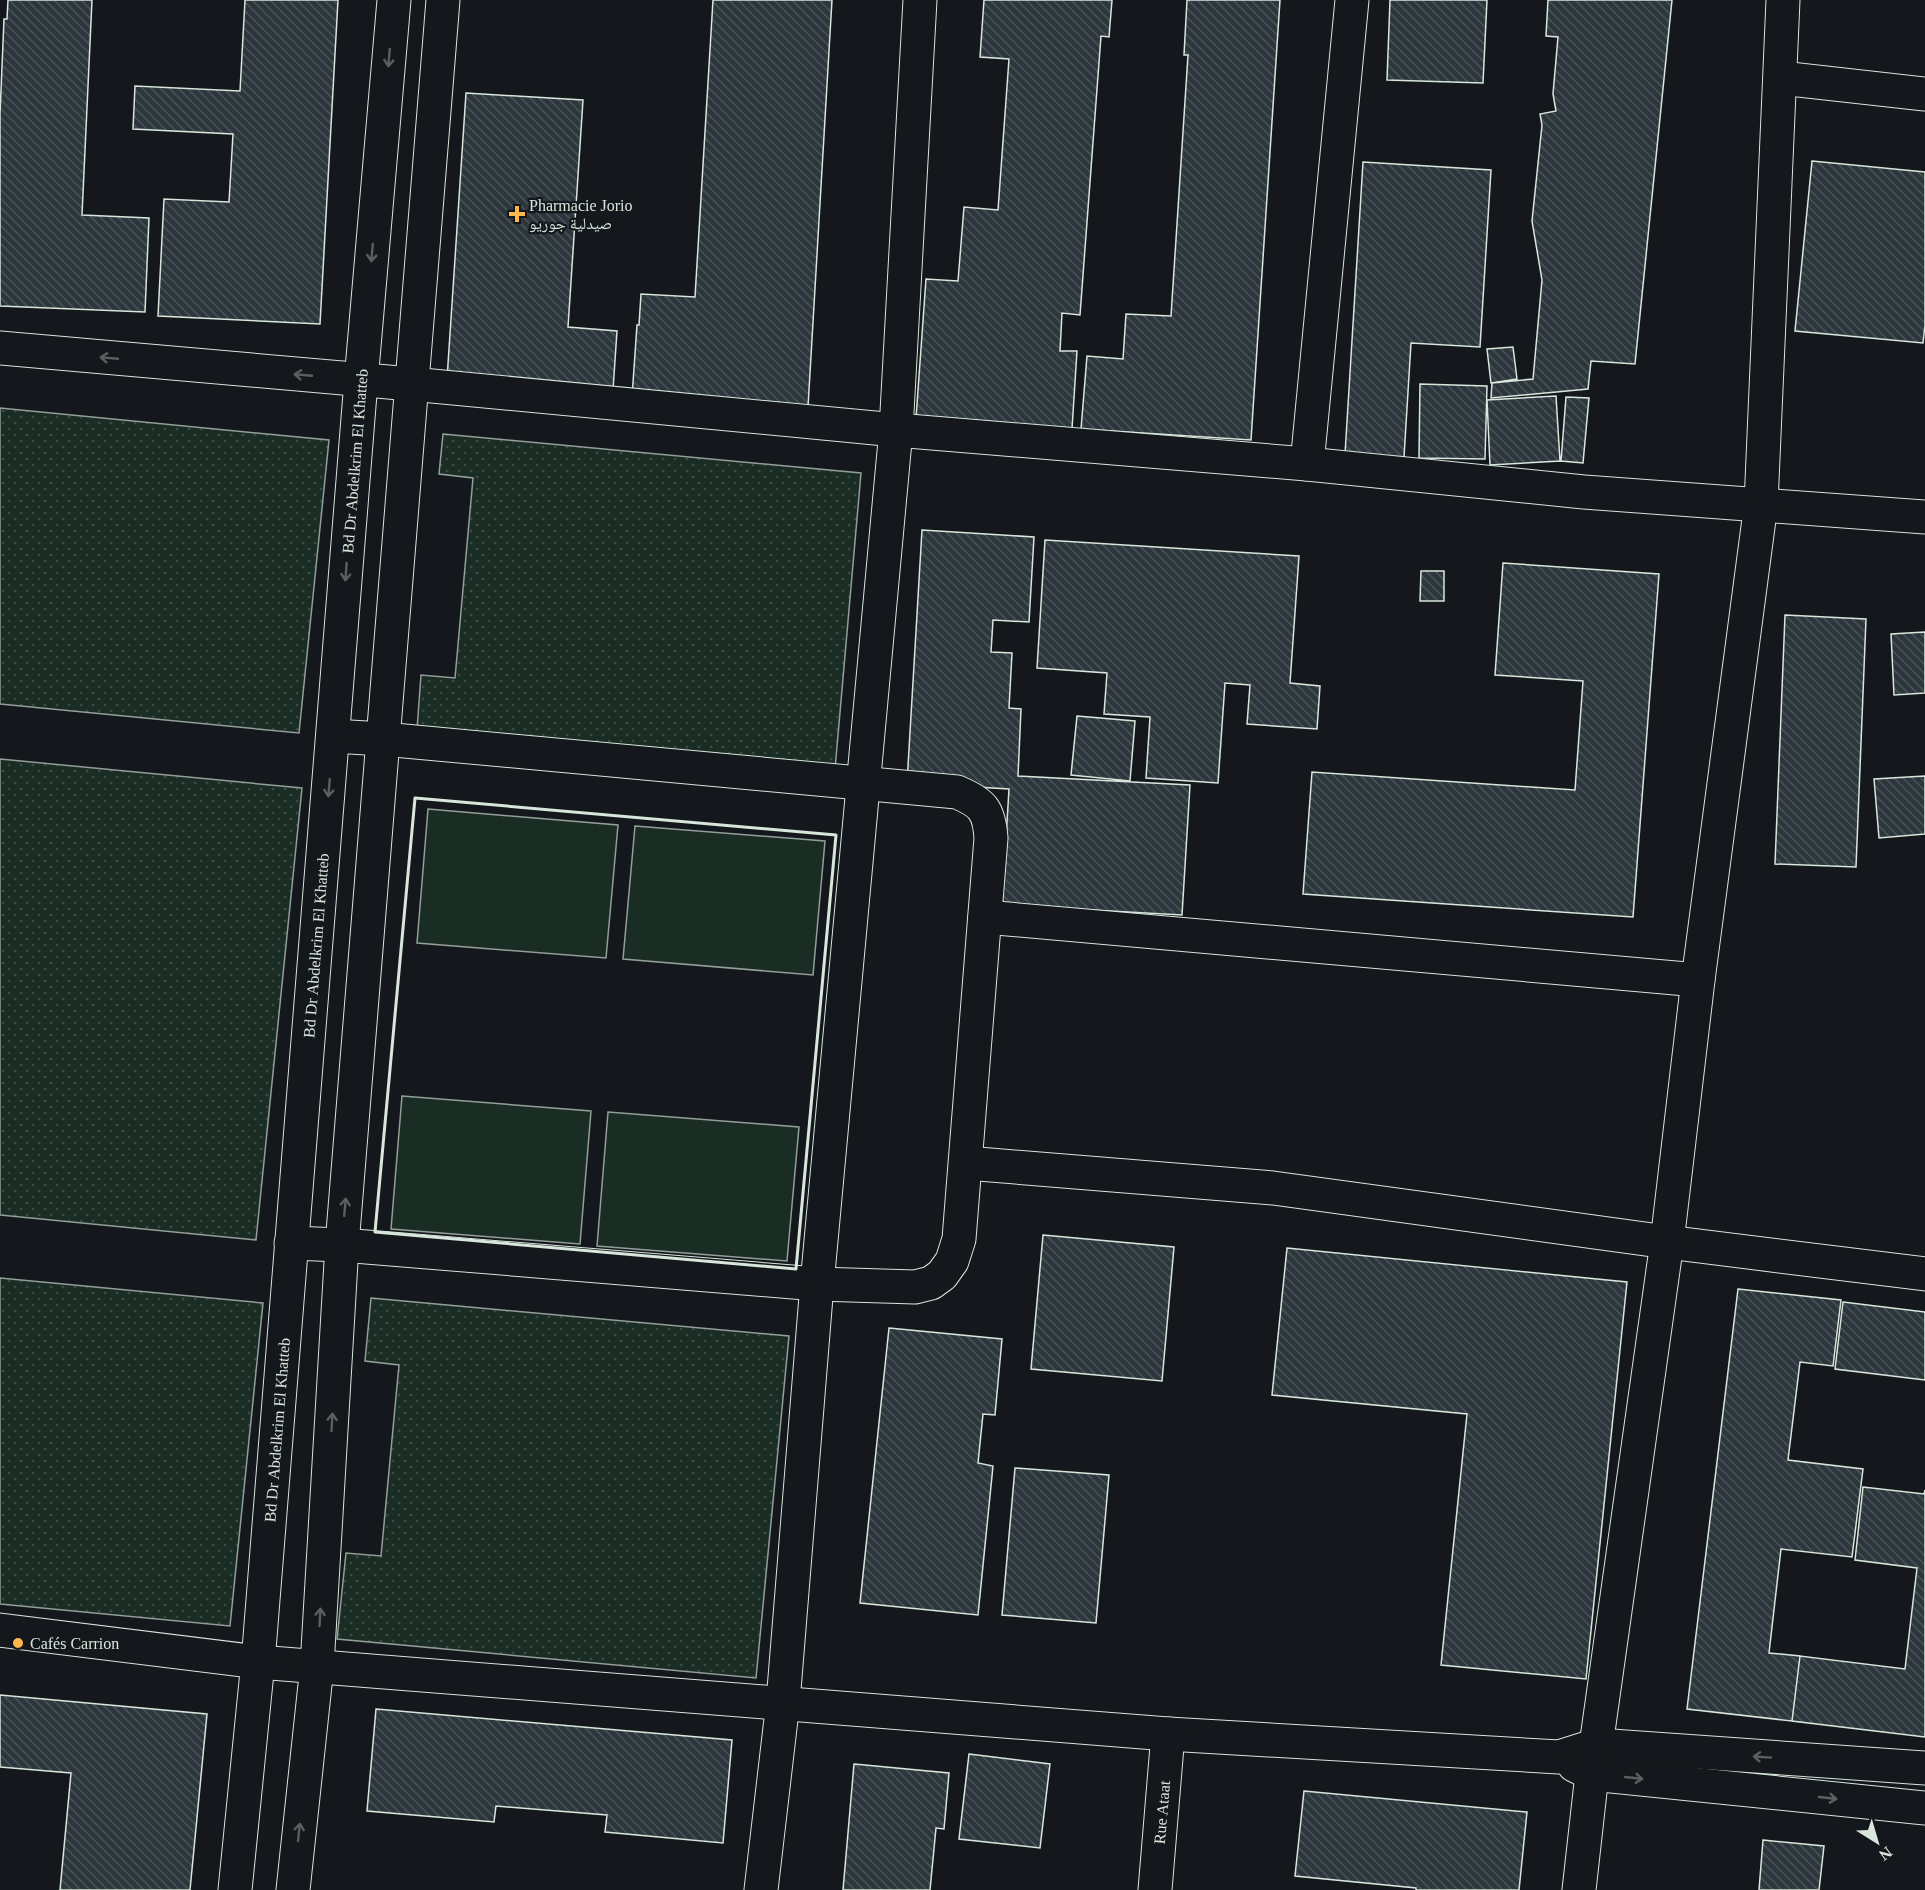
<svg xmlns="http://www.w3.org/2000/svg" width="1925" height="1890" viewBox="0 0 1925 1890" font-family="'Times New Roman','Noto Naskh Arabic',serif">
<defs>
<pattern id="grass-dots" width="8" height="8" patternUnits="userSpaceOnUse" patternTransform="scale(1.5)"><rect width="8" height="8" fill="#1a2d24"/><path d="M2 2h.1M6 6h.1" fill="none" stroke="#3b4b43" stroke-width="1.8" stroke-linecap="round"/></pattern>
<pattern id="building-back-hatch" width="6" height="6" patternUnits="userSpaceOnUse" patternTransform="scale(1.5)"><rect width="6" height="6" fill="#2c363c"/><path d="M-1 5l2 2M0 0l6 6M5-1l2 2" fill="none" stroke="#4a5358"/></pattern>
</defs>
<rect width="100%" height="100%" fill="#14181c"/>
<path fill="url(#grass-dots)" stroke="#939e99" stroke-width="1.5" d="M0,408L329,440L299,733L0,704Z
M443,434L861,473L834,781L416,743L421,675L455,678L473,478L439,474Z
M0,759L302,788L256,1240L0,1215Z
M0,1278L263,1303L230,1626L0,1604Z
M371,1298L789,1336L756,1678L337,1639L346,1553L381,1556L399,1365L365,1361Z"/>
<path fill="#1a2d24" stroke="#939e99" stroke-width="1.5" d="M428,809L618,825L606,958L417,943Z
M635,826L825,841L813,975L623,959Z
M402,1096L591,1111L580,1244L391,1229Z
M608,1112L799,1127L787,1261L597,1246Z"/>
<path fill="url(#building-back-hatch)" stroke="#d8e6dc" stroke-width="1.5" d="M8,0H92L82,215L149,218L145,312L0,306V114L4,19H7Z
M245,0H338L320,324L158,316L164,199L229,202L233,134L133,129L135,86L240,91Z
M713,0H832L808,407L632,397L637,325H639L641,294L695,297Z
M984,0H1112L1109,37L1101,36L1080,315L1062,313L1060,351H1077L1072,429L916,418L926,279L958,281L964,207L998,210L1009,59L980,57Z
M1187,0H1280L1251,440L1081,429L1087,356L1123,359L1126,314L1171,316L1188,55H1184Z
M1390,0H1487L1483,83L1387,80Z
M1548,0H1672L1635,364L1591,361L1588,389L1491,398L1492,383L1533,379L1542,280L1532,221L1542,125L1540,114L1556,111L1553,94L1558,37L1546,36Z
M466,93L583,100L568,327L617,331L613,390L447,379Z
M1812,161L1925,172V325L1923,343L1795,331Z
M1363,162L1491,170L1480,347L1411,343L1404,457L1345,454Z
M1513,347L1517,379L1491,383L1487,349Z
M1420,384L1487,386L1485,459L1419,458Z
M1556,396L1560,461L1490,465L1487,400Z
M1566,397L1589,398L1583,463L1561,461Z
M922,530L1034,537L1029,622L993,620L991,652L1012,653L1009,708L1021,709L1018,776L1190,785L1182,915L1002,905L1009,789L907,783Z
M1045,540L1299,556L1290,683L1320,686L1317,729L1247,724L1250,685L1225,683L1218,783L1146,778L1150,717L1104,714L1107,673L1037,668Z
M1503,563L1659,574L1633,917L1303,894L1312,772L1575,790L1583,681L1495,675Z
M1421,571H1444V601H1420Z
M1785,615L1866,619L1856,867L1775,864Z
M1925,632V693L1894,695L1891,634Z
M1077,716L1135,721L1130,781L1071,775Z
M1925,776V834L1879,838L1874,779Z
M1043,1235L1174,1247L1162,1381L1031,1369Z
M1287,1248L1627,1282L1586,1679L1441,1665L1467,1414L1272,1395Z
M1738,1289L1841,1300L1833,1366L1800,1362L1788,1460L1863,1469L1852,1557L1781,1549L1769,1653L1800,1656L1792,1721L1687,1709Z
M1843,1302L1925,1312V1380L1835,1369Z
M889,1328L1002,1339L995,1415L983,1414L978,1463L993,1466L978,1615L860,1603Z
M1015,1468L1109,1475L1096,1623L1002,1615Z
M1863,1487L1924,1494L1925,1490V1737L1792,1721L1800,1656L1905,1669L1917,1568L1855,1560Z
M0,1695L207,1714L190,1890H60L71,1773L0,1767Z
M376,1709L732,1740L723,1843L605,1832L607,1815L496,1806L494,1822L367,1811Z
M969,1754L1050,1764L1040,1848L959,1839Z
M854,1764L949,1773L944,1829L936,1828L930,1890H843Z
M1304,1791L1527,1812L1519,1890H1416V1888L1295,1876Z
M1763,1840L1824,1846L1819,1890H1759Z"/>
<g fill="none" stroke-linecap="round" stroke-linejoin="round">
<defs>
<g id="minor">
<path d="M1781,78L1925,94"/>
<path d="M0,348L411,384L896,430L1307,464L1584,492L1925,517"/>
<path d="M1307,464L1352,0"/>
<path d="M985,917L1698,980"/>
<path d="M966,1163L1273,1188L1667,1242L1925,1274"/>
<path d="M291,1243L342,1245L817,1284L915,1287L931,1283L942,1275L952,1261L959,1239L991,838C989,810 983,803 957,792L383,739L333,736"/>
<path d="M0,1630L258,1662L1168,1734L1559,1757L1597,1745L1925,1768"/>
<path d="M1574,1765L1592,1774L1925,1808"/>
<path id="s1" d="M235,1890L258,1662L361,381L394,0"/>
<path d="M293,1890L317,1666L342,1245L443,0"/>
<path d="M761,1890L783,1702L817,1284L896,430L920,0"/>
<path id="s2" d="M1155,1890L1168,1734"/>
<path d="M1579,1890L1592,1774L1667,1242L1698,980L1761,504L1783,0"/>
</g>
</defs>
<use href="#minor" stroke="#d8e6dc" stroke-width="35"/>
<use href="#minor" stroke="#14181c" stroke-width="33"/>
<path stroke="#d8e6dc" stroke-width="3" d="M415,798L836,835L796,1269L375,1232Z"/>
</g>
<defs><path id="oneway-shaft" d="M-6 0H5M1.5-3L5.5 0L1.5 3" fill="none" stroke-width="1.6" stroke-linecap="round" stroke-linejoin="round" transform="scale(1.5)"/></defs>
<g stroke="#59605f">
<use href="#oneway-shaft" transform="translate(389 58) rotate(95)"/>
<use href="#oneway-shaft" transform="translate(372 253) rotate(95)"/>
<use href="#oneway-shaft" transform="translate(109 358) rotate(-175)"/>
<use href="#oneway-shaft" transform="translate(303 375) rotate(-175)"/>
<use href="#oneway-shaft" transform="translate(346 572) rotate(94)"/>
<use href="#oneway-shaft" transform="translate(329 788) rotate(95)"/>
<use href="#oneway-shaft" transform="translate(345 1207) rotate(-85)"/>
<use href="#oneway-shaft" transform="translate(332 1422) rotate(-87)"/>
<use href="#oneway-shaft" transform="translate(320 1617) rotate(-87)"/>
<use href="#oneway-shaft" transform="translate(1762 1757) rotate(-176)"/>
<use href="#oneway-shaft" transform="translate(1634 1778) rotate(6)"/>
<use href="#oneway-shaft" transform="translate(1828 1798) rotate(6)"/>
<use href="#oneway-shaft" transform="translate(299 1832) rotate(-84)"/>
</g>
<g fill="#ffb74d" stroke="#14181c" stroke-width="2">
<path d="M514 205h6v6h6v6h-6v6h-6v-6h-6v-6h6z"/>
<circle cx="18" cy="1643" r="6"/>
</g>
<g text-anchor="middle" stroke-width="4.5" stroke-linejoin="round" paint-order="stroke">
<g font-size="16" fill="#d8e6dc" stroke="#14181c" text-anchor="start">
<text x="529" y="211">Pharmacie Jorio<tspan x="529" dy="18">صيدلية جوريو</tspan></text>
<text x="30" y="1649">Cafés Carrion</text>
</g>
<g font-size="16" fill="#d8e6dc" stroke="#14181c">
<text dy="6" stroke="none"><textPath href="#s1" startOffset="1434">Bd Dr Abdelkrim El Khatteb</textPath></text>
<text dy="6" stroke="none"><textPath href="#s1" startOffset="948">Bd Dr Abdelkrim El Khatteb</textPath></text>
<text dy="6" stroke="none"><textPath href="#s1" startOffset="462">Bd Dr Abdelkrim El Khatteb</textPath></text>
<text dy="6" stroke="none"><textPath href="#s2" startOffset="78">Rue Ataat</textPath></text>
</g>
</g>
<g transform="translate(1877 1842) rotate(143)" stroke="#14181c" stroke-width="4.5" paint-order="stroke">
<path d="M0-4.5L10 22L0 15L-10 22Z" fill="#d8e6dc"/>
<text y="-9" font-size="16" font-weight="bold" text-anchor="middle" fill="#d8e6dc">N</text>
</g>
</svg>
